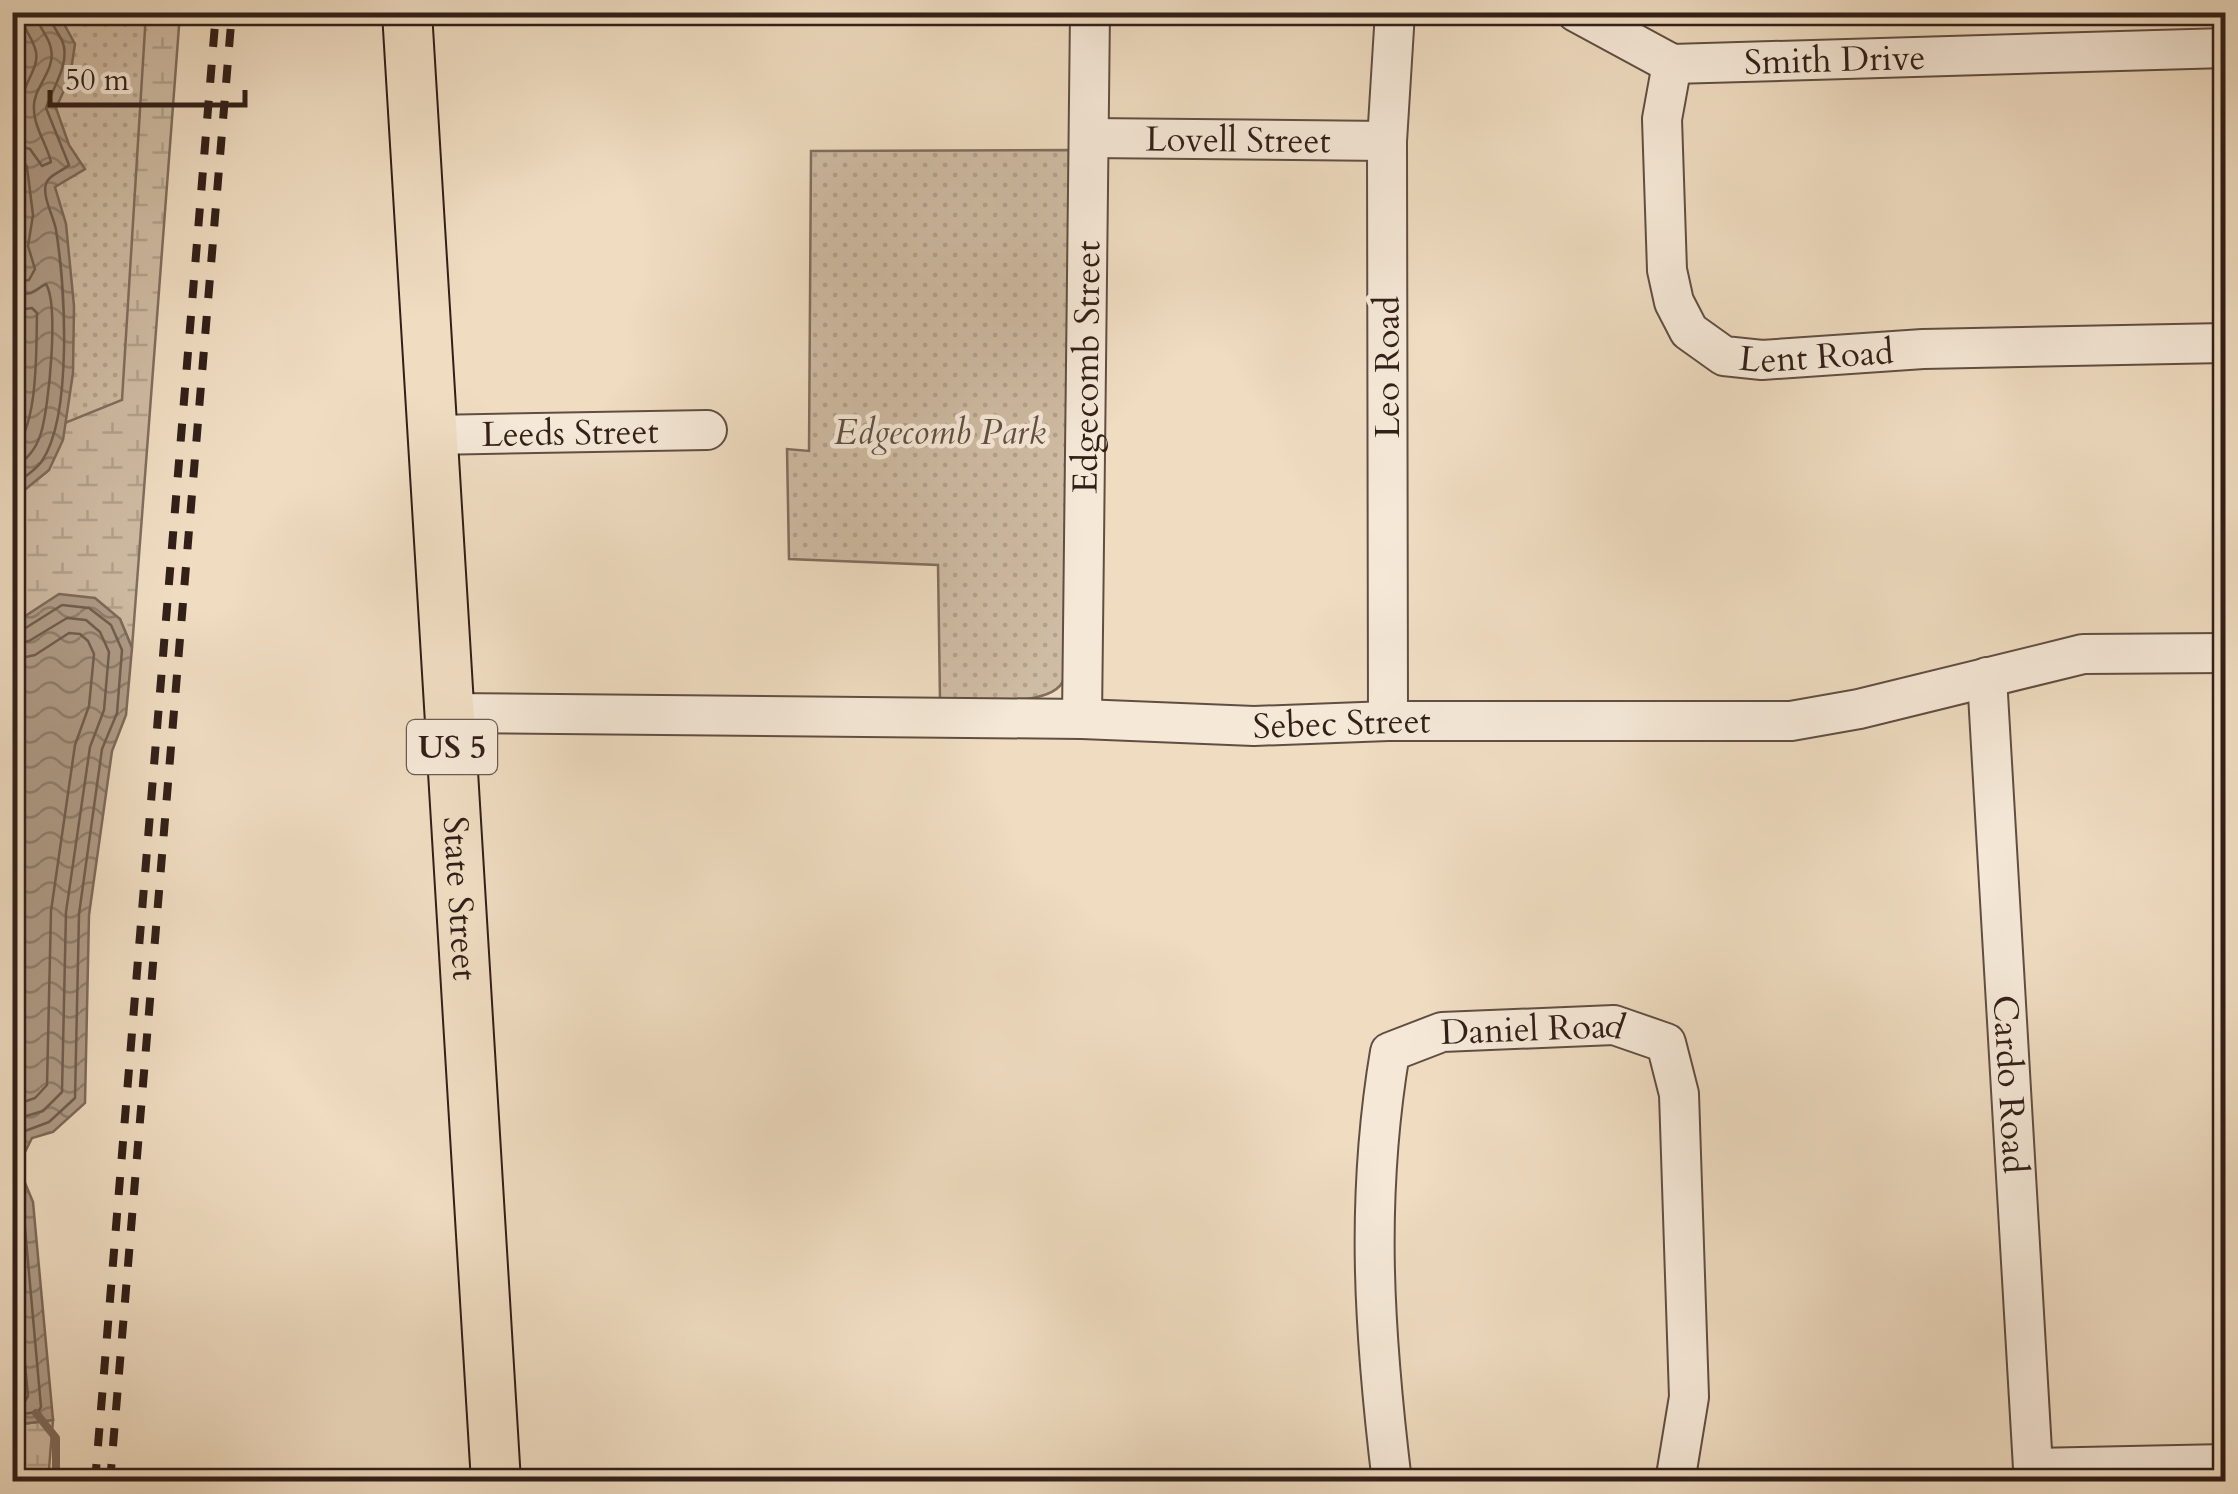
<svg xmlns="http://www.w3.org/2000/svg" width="2238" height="1494" viewBox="0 0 2238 1494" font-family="Cardo,serif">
<defs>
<pattern id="wetland-marsh" width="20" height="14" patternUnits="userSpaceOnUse" patternTransform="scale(2.5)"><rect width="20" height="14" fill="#cfbca4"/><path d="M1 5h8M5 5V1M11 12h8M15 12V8" fill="none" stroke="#b2a18c"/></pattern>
<pattern id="park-dots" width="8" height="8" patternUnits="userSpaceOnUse" patternTransform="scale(2.5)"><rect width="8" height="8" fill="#cfbca4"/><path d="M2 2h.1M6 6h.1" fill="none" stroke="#b2a18c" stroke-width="1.8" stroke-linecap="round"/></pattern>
<pattern id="water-waves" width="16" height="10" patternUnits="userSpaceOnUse" patternTransform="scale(2.5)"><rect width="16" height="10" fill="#af9c88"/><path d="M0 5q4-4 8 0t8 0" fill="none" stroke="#8f7f6e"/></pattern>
</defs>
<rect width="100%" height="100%" fill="#efdcc1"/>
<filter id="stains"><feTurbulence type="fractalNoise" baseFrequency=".002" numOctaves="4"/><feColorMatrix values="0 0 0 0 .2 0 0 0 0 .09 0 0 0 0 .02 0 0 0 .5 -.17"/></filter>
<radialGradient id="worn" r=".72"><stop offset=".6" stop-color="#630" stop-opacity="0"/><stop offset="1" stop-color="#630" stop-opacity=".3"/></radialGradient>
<path fill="url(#wetland-marsh)" stroke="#806e5e" stroke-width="2.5" d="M58,13H180L132,648L120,619L19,621L13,624L12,564L16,549L13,507L15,497L49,470Z
M53,1420L48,1481H13L12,1421L14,1425Z"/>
<path fill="url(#park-dots)" stroke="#806e5e" stroke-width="2.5" d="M13,13H146L122,400L13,444Z
M1069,150L1071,637C1069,652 1070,670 1062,683C1047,708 968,700 940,700L938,565L789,559L787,449L809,451L811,151Z"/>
<path fill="url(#water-waves)" stroke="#7d6a5b" stroke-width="2.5" d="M13,12L58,13L75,44L70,77L56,108L69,145L85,169L55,187L66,224L74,306L73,373L63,440L49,470L16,497L13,507V275L25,270L18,247L23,217L16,157L13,155Z
M59,594L95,598L120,619L132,648L126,715L112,751L89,915L85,1103L53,1132L32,1138L18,1166L33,1202L53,1420L14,1425L13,624Z"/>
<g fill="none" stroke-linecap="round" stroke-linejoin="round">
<path stroke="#705e50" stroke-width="2.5" d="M12,129L21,125C14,90 40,72 36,52C33,37 22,29 21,12
M12,144L30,149L42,166L51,162C47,145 34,127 34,109C32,88 56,71 51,49C49,35 37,28 36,12
M12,157L22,159L27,167L33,215L28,246L35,269L29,280L12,283
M12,296L31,293L46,284C59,305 49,407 41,433C36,450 26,460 12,470
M12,311L32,308L37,313C36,347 39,429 12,451
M12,486C22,479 35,471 42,461C73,414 65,285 56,230C54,217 42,197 46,184C48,175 63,171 69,165L46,108C52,89 70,64 63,43C59,32 50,25 49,12
M12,632L24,629L62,605L89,608L111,625L122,650L117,713L102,749L79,914L75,1098L49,1122L25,1131L12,1154
M12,645L29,641L67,618L86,620L100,632L109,652L104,710L90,747L66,912L62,1092L43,1111L23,1117L12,1126
M12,660L35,655L69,633L80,634L88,641L94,654L89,706L75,745L51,911L47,1085L35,1098L12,1106
M12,1179L23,1206L41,1407L38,1412L12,1415
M12,1224L28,1396L25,1401L12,1402"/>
<path stroke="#7d6a5b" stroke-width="8" d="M36,1413L56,1438V1482"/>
<defs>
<g id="minor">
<path id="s1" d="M1576,12L1672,64L2226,48"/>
<path id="s2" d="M1672,64L1662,119L1667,270L1674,302L1689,331L1724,356L1762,360L1923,349L2226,343"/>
<path id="s3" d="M1090,138L1387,141"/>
<path id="s4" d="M432,435L707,430"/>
<path id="s5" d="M1987,677L2033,1468"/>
<path id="s6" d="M450,713L1082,719L1254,726L1388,721H1791L1859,709L2083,654L2226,653"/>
<path id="s7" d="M1082,719L1090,12"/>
<path d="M1388,721L1387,141L1395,12"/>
<path d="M2033,1468L2226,1464"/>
<path id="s8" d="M1392,1482C1374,1334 1365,1200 1390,1052L1442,1032L1614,1025L1666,1043L1679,1094L1689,1397L1675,1482"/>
</g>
<g id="major">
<path id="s9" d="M407,12L496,1482"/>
</g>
</defs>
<use href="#minor" stroke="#614e42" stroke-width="42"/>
<use href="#major" stroke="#321f18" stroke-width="52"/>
<use href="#minor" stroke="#f5e8d7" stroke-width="38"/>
<use href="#major" stroke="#efdcc1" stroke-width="48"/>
<path stroke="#321f18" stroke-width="8" stroke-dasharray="18 18" stroke-linecap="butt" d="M95,1482L216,12
M110,1482L232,12"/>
</g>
<g text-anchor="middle" stroke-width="9" stroke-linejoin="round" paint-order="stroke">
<rect fill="#f5e8d7" stroke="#6c5b51" stroke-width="2.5" x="407" y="720" width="90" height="54" rx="8"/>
<g font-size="32" font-weight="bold" fill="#321f18">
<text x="452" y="758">US 5</text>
</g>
<g font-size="35" fill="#321f18" stroke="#f5e8d7">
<text dy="12" stroke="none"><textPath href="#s1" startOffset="272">Smith Drive</textPath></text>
<text dy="12" stroke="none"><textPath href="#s3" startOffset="148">Lovell Street</textPath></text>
<text dy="12" stroke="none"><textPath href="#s2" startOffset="408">Lent Road</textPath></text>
<text dy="12" stroke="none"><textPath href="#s7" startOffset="352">Edgecomb Street</textPath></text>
<text transform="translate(1387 367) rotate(-90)" y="12">Leo Road</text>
<text dy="12" stroke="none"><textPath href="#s4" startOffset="138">Leeds Street</textPath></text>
<text dy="12" stroke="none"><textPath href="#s6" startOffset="892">Sebec Street</textPath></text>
<text dy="12" stroke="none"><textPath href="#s9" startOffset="888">State Street</textPath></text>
<text dy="12" stroke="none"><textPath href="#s8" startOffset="578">Daniel Road</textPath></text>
<text dy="12" stroke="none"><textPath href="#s5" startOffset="408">Cardo Road</textPath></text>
</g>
<g font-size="35" font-style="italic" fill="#614e42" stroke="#f5e8d7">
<text x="940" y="444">Edgecomb Park</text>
</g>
</g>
<rect width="2238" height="1494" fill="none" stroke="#efdcc1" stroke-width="50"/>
<rect x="15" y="15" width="2208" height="1464" fill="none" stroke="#321f18" stroke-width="5"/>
<rect x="25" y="25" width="2188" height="1444" fill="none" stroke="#321f18" stroke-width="2.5"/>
<path d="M50 90v15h195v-15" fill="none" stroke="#321f18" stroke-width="5"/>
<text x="65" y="90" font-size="30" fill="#321f18" stroke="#f5e8d7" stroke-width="8" paint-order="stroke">50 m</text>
<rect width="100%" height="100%" filter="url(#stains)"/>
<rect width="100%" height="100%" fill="url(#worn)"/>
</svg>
